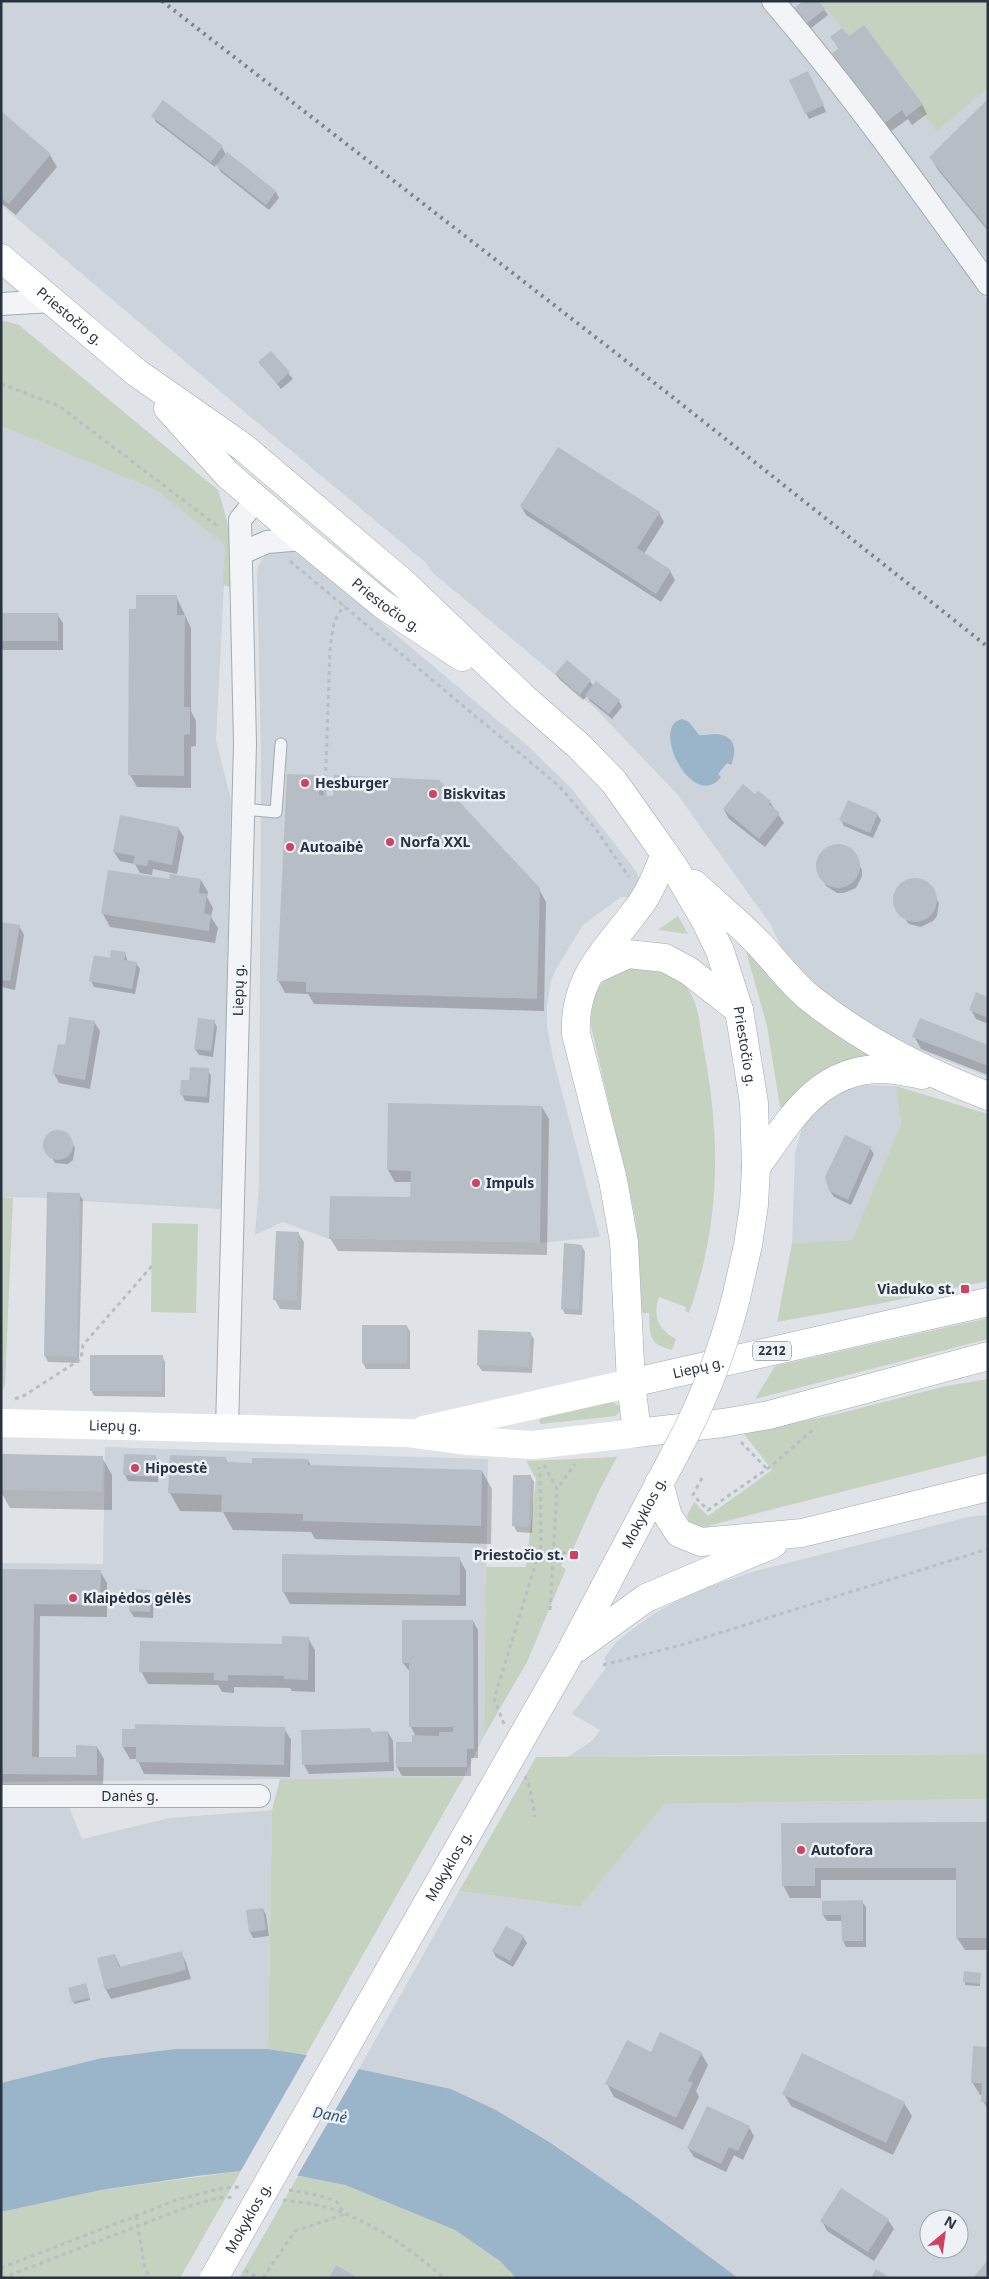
<svg xmlns="http://www.w3.org/2000/svg" width="989" height="2279" viewBox="0 0 989 2279" font-family="'Noto Sans',sans-serif">
<rect width="100%" height="100%" fill="#dfe3e8"/>
<path fill="#cdd3da" fill-rule="evenodd" d="M1,1H988V262L909,155L899,181L988,301V1077L903,1044L826,999L784,954L771,925L677,794L596,709L432,572L425,562L247,414L1,205Z
M1,426L157,491L226,545L216,740L231,800L222,1209L80,1201V1193L47,1192V1198L1,1197Z
M285,548L298,552L527,745L572,789L636,871L641,882L635,897H621L583,925L556,969L551,981L547,1006V1026L553,1058L600,1237L540,1243L329,1239L283,1222L255,1235L259,1184L261,756L257,575L258,566L263,558L275,549Z
M866,1085L896,1086L901,1123L852,1240L792,1243L795,1153L803,1125L836,1092Z
M105,1447L488,1459L484,1736L464,1777L1,1782V1563L103,1564Z
M988,1515V1754L663,1755L566,1758L593,1740L600,1730L572,1714L605,1669V1657L617,1641L653,1614L694,1592L752,1572L972,1516Z
M988,1799V2278H738L552,2143L494,2109L451,2089L359,2069L459,1891L580,1907L665,1804ZM929,2219H959V2249H929Z
M68,1804L82,1839L170,1818L272,1810L268,2049H176L102,2058L1,2083V1808Z"/>
<path fill="#c6d2c0" d="M819,1H988V88L937,131L917,108L923,103L864,25L849,36Z
M5,321L19,325L218,490C229,523 234,554 235,588L223,585L225,545L157,491L1,426V322Z
M678,916L688,934L658,930Z
M744,944L871,1052L872,1057C843,1059 818,1070 797,1090C792,1096 788,1103 782,1108L780,1107L767,1026Z
M635,964C653,969 673,973 686,987C699,1002 700,1026 703,1045C721,1138 721,1222 689,1313L685,1311L686,1307L659,1297C652,1315 659,1331 676,1339L672,1350C648,1344 650,1335 649,1313H642L638,1242L635,1216L591,1026C591,987 600,979 635,964Z
M896,1086L988,1114V1281L878,1304L777,1322L792,1243L852,1240L901,1123Z
M1,1197L13,1198L5,1385L1,1394Z
M152,1223L198,1224L196,1313L151,1312Z
M988,1318V1339L755,1399L775,1366Z
M988,1379V1455L711,1525L706,1529L690,1525L687,1515L694,1502L708,1516L772,1470L744,1434L841,1413L946,1386Z
M613,1402L619,1406L620,1411L616,1416L541,1424L539,1421L541,1418Z
M617,1457L599,1491L573,1549L570,1548L561,1566L566,1569L527,1662L484,1736L486,1567H526L536,1479L526,1461Z
M988,1754V1799L665,1804L580,1907L459,1891L536,1757Z
M464,1777L306,2055L268,2049L272,1810L280,1779Z
M241,2171L180,2278H1V2212L101,2190Z
M298,2176L345,2185L455,2230L500,2261L516,2278H359L336,2265L329,2278H239Z"/>
<path fill="#9ab4c9" d="M682,719L689,722L699,735C704,736 709,734 715,734C736,735 737,750 731,765L727,763L718,774L721,777C693,813 649,726 682,719Z
M176,2049H268L306,2055L359,2069L451,2089L494,2109L551,2143L637,2203L738,2278H516L500,2261L455,2230L345,2185L269,2170L241,2171L197,2176L101,2190L1,2212V2083L102,2058Z"/>
<path fill="#dfe3e8" d="M308,2053L360,2067L296,2178L269,2173L239,2174Z"/>
<path fill="#0003" d="M824,9L828,15L806,32L791,12Z
M832,37L922,104L927,114L912,125L908,119L887,134Z
M811,78L826,112L809,119L806,113Z
M988,101V231L938,170L931,158Z
M1,113L50,155L57,167L16,215L1,203Z
M153,116L222,147L226,155L276,192L279,198L269,210L221,172L216,164L215,167L156,122Z
M271,353L293,379L281,389L260,363Z
M521,506L659,513L664,522L644,554L670,571L675,580L661,602L526,515Z
M176,596L191,628V711L196,721V746L191,747V788L137,787L130,775L137,610Z
M1,614H57L63,623V650H1Z
M567,662L590,681L594,687L619,701L622,707L612,719L590,701L587,696L583,700L560,680L556,675Z
M319,776L326,788V797L539,889L546,902L544,1011L314,1004L308,994L285,993L278,980Z
M770,802L784,823L765,847L729,819L724,810Z
M877,814L881,820L873,838L844,826L841,820Z
M178,828L184,837L177,874L153,869L152,875L140,873L135,864L120,861L114,852Z
M839,846L852,851L862,870V876L856,888L844,893H837L826,886L817,867L818,860L826,849Z
M201,880L208,892L207,897L213,908L211,917L218,928L215,943L110,927L103,914L170,881Z
M910,880L923,881L929,885L939,903L937,916L933,921L921,927L909,924L896,908L895,894L903,883Z
M1,923L19,926L24,935L15,990L1,987Z
M125,953L128,962L136,963L140,969L135,994L94,987L91,981L111,959Z
M988,998V1024L976,1019L971,1010Z
M214,1021L217,1027L213,1057L199,1055L195,1049Z
M94,1022L100,1031L90,1089L59,1083L54,1074L66,1046Z
M914,1036L988,1047V1075L921,1049Z
M208,1070L211,1076L209,1103L185,1101L182,1095L190,1082Z
M542,1107L549,1119L547,1255L338,1251L330,1238L411,1199L412,1182H395L388,1170Z
M56,1131L62,1132L68,1135L75,1148L73,1160L68,1164L55,1163L45,1146L50,1134Z
M845,1137L870,1148L874,1154L851,1205L834,1197L830,1191Z
M79,1194L83,1200L79,1363L48,1362L45,1356Z
M277,1232L298,1233L304,1242L301,1310L280,1309L275,1300Z
M582,1246L585,1252L582,1315L565,1314L562,1308Z
M407,1326L410,1332V1369H366L363,1363Z
M530,1333L534,1339L532,1373L482,1371L478,1365Z
M162,1356L165,1362V1397L94,1396L91,1390Z
M1,1455L102,1457L112,1475V1510L10,1508L1,1492Z
M125,1456L155,1457L159,1462L158,1482L128,1481L125,1475Z
M225,1458L229,1464H253L308,1460L311,1466L482,1471L492,1489L491,1544L315,1539L311,1532L233,1530L223,1512L180,1511L170,1493Z
M531,1477L534,1482L532,1533L517,1532L514,1526Z
M459,1558L466,1571V1606L290,1604L283,1591Z
M1,1570L100,1571L107,1583V1617L40,1616L39,1758H78L97,1747L104,1759L103,1787L1,1786Z
M150,1591L154,1597L153,1618L134,1617L130,1611Z
M473,1621L478,1630V1758H471V1776H402L397,1767L416,1737L411,1727L410,1672L403,1663Z
M308,1638L315,1650V1692L292,1691L290,1688L234,1687V1693L222,1692L218,1685L148,1684L141,1671L283,1645Z
M284,1728L291,1740L290,1777L144,1774L137,1759H130L123,1747Z
M370,1729L372,1733L388,1732L393,1741L394,1771L309,1774L304,1765Z
M988,1823V1950H965L957,1938V1880H821V1898H790L783,1885V1824Z
M862,1902L866,1907V1947H846L843,1941V1921H827L823,1915Z
M263,1909L266,1915L269,1936L253,1938L250,1932Z
M523,1937L527,1943L513,1967L496,1957L493,1951Z
M181,1953L186,1962L191,1979L111,1999L106,1990L115,1955L121,1968Z
M965,1972L980,1974V1986L965,1985Z
M87,1987L90,2000L75,2004L73,2002Z
M988,2048V2110L983,2101V2095H980L972,2082Z
M651,2053H701L708,2065L696,2091L699,2097L683,2130L614,2097L607,2084Z
M802,2054L904,2103L912,2116L893,2155L791,2106L784,2094Z
M749,2127L754,2136L743,2160L734,2155L726,2172L694,2157L688,2148Z
M842,2190L888,2220L894,2229L874,2261L827,2231L822,2221Z"/>
<path fill="#b6bdc5" d="M803,1H819L825,9L802,27L789,12Z
M864,25L923,104L906,117L902,110L881,126L828,56L839,48L830,37L842,28L849,36Z
M808,71L824,105L805,114L789,80Z
M988,99V229L929,157Z
M163,100L223,146L211,162L151,116Z
M1,111L51,154L9,204L1,198Z
M227,152L276,191L266,205L216,166Z
M271,351L290,372L277,384L258,362Z
M558,447L660,512L637,548L671,570L656,594L520,506Z
M136,595H177V615H185L184,707H190V734L184,735V776L128,775L129,609H136Z
M1,613H58V641H1Z
M567,660L591,680L580,695L555,674Z
M596,681L620,700L609,714L585,695Z
M287,774L320,775L319,795L333,796L334,775L439,780L540,888L537,999L306,992V982L277,981Z
M743,784L755,794L758,791L771,801L769,804L780,813L759,839L723,809Z
M848,800L878,813L870,833L839,820Z
M120,815L179,827L172,865L149,860L147,866L133,864L135,856L113,852Z
M816 866a22 22 0 1 1 44 0a22 22 0 1 1-44 0Z
M108,870L169,879L170,874L201,879L199,893L207,894L204,913L211,915L209,931L101,914Z
M893 900a22 22 0 1 1 44 0a22 22 0 1 1-44 0Z
M1,922L20,925L10,981L1,980Z
M111,950L126,952L124,960L137,962L132,989L89,981L94,955L110,958Z
M976,992L988,997V1018L969,1010Z
M69,1017L95,1021L85,1080L52,1074L58,1044L65,1045Z
M198,1018L215,1020L211,1051L194,1049Z
M920,1018L988,1045V1066L912,1037Z
M190,1067L209,1068L207,1097L180,1095L181,1080H189Z
M388,1103L542,1106L540,1243L329,1239L330,1196L410,1197L411,1171L387,1170Z
M43 1145a15 15 0 1 1 30 0a15 15 0 1 1-30 0Z
M845,1135L871,1147L848,1200L829,1191L825,1177Z
M47,1192L80,1193L77,1357L44,1356Z
M276,1231L299,1232L297,1301L273,1300Z
M564,1243L582,1245L579,1310L561,1309Z
M362,1325H407V1363H362Z
M478,1330L531,1332L529,1367L477,1365Z
M90,1355H163L162,1391H90Z
M1,1454L103,1456L102,1492L1,1490Z
M124,1454L156,1455V1477L123,1475Z
M170,1455L226,1457V1462L252,1463V1458L308,1459V1465L482,1470L481,1526L303,1521V1514L221,1512L222,1495L168,1493Z
M513,1475H531L529,1527L512,1526Z
M282,1554L460,1557V1595L282,1592Z
M1,1569L101,1570L100,1605L34,1604L32,1757H76V1745L97,1746V1775L1,1774Z
M130,1589L151,1590L150,1612L129,1611Z
M402,1620H473L474,1749H467V1767H396V1742H412V1735L439,1736V1732H453V1727H409V1663H402Z
M282,1636L309,1637L308,1680L284,1679V1676L228,1675V1681L214,1680V1673L139,1672L140,1641L282,1644Z
M135,1724L285,1727L284,1765L136,1762V1747H122V1729H135Z
M370,1728L371,1732L388,1731L389,1762L302,1765L301,1730Z
M988,1822V1938H956V1868H815V1886H782L781,1823Z
M863,1900V1941H842L841,1915H822V1901Z
M263,1908L266,1930L249,1932L246,1910Z
M506,1926L524,1936L510,1961L492,1951Z
M182,1951L186,1970L105,1990L97,1958L115,1954L119,1967Z
M964,1971L981,1973L980,1984L963,1982Z
M86,1983L90,1998L72,2002L68,1988Z
M660,2032L702,2052L688,2081L693,2083L676,2118L605,2084L627,2040L651,2052Z
M973,2046L988,2047V2102H981L982,2083H971Z
M802,2053L905,2102L886,2143L782,2094Z
M707,2106L750,2126L738,2151L729,2147L721,2164L687,2148Z
M841,2188L889,2219L868,2252L820,2221Z
M988,2260V2278H973Z
M336,2265L359,2278H329Z
M876,2269L890,2278H871Z"/>
<g fill="none" stroke-linecap="round" stroke-linejoin="round">
<defs>
<path id="lane" d="M243,809L276,812L281,744"/>
<g id="street">
<path d="M773,1C850,91 919,188 988,284"/>
<path d="M1,304L53,301"/>
<path d="M242,553L267,542L303,539"/>
<path id="s1" d="M227,1429L245,744L240,520L257,499"/>
<path id="s2" d="M1,1796H259"/>
</g>
<g id="primary">
<path id="s4" d="M1,258L137,373L243,447L401,581L525,699L580,747L614,782L641,820L674,867L705,920L720,951L739,1010L754,1103L756,1167L754,1205L748,1245L736,1298"/>
<path id="s5" d="M168,408L227,474L303,539L382,604L462,657"/>
<path d="M665,854C657,873 650,893 637,909C606,951 573,978 576,1034L613,1180L624,1242L631,1383L637,1433L723,1423L769,1415L988,1356"/>
<path d="M694,884C716,905 741,924 761,946C778,964 792,984 811,999C864,1041 925,1072 988,1096"/>
<path d="M593,970L628,954L665,958L689,971L739,1010"/>
<path d="M756,1167C790,1121 816,1070 880,1069C894,1069 908,1072 922,1075"/>
<path id="s6" d="M631,1383L988,1302"/>
<path d="M659,1483L668,1516L679,1533L701,1542L802,1533L988,1487"/>
<path id="s7" d="M573,1647L676,1452"/>
<path d="M570,1653L646,1598L773,1544"/>
</g>
</defs>
<use href="#lane" stroke="#a4aab2" stroke-width="13"/>
<use href="#street" stroke="#a4aab2" stroke-width="24"/>
<use href="#primary" stroke="#9ea8b4" stroke-width="29"/>
<path stroke="#b9bec4" stroke-width="3" stroke-dasharray="4 4" stroke-linecap="butt" d="M1,384L59,406L220,528
M290,561L559,786L595,828L629,877
M325,795L330,649L334,622L344,605
M15,1399L25,1395L81,1359L83,1345L152,1266
M741,1442L767,1469
M544,1465L557,1489L575,1464
M702,1478L693,1495L708,1510L770,1467L816,1427
M554,1553L577,1552
M550,1610L557,1489
M603,1665L681,1645L988,1549
M504,1724L494,1699L541,1546L540,1470L538,1467
M525,1776L530,1789L535,1817
M289,2190L317,2195L336,2201L345,2214
M283,2200C298,2202 314,2204 329,2208C373,2222 409,2248 444,2278
M136,2216L145,2269L151,2278
M1,2268L177,2200L222,2188L241,2187
M245,2270L258,2278
M2,2278L190,2206L217,2198L235,2197
M263,2278L295,2231L345,2214"/>
<use href="#lane" stroke="#f2f4f7" stroke-width="11"/>
<use href="#street" stroke="#f2f4f7" stroke-width="22"/>
<g stroke="#fff" stroke-width="28">
<path id="s3" d="M1,1423L408,1433L468,1441L533,1445L637,1433"/>
<path d="M424,1430L631,1383"/>
</g>
<use href="#primary" stroke="#fff" stroke-width="28"/>
<path stroke="#788492" stroke-width="4" stroke-dasharray="2.5 5" stroke-linecap="butt" d="M162,1L670,395L988,647"/>
<defs>
<g id="primary-bridge">
<path d="M676,1452C703,1402 722,1353 736,1298"/>
<path id="s8" d="M214,2278L570,1653"/>
</g>
</defs>
<use href="#primary-bridge" stroke="#9ea8b4" stroke-width="29" stroke-linecap="butt"/>
<use href="#primary-bridge" stroke="#fff" stroke-width="28"/>
</g>
<g fill="#ce4361" stroke="#eef2f6" stroke-width="2">
<circle cx="305" cy="783" r="5"/>
<circle cx="433" cy="794" r="5"/>
<circle cx="390" cy="842" r="5"/>
<circle cx="290" cy="847" r="5"/>
<circle cx="476" cy="1183" r="5"/>
<rect x="960" y="1284" width="10" height="10" rx="2.5"/>
<circle cx="135" cy="1468" r="5"/>
<rect x="569" y="1550" width="10" height="10" rx="2.5"/>
<circle cx="73" cy="1598" r="5"/>
<circle cx="801" cy="1850" r="5"/>
</g>
<g text-anchor="middle" stroke-width="5" stroke-linejoin="round" paint-order="stroke">
<rect fill="#eef2f6" stroke="#636c77" stroke-width="1" x="753" y="1341.5" width="38" height="19" rx="4"/>
<g font-size="12" font-weight="bold" fill="#283240">
<text x="772" y="1355">2212</text>
</g>
<g font-size="14" fill="#283240" stroke="#eef2f6">
<text dy="5" stroke="none"><textPath href="#s4" startOffset="90">Priestočio g.</textPath></text>
<text dy="5" stroke="none"><textPath href="#s5" startOffset="295">Priestočio g.</textPath></text>
<text dy="5" stroke="none"><textPath href="#s1" startOffset="439">Liepų g.</textPath></text>
<text dy="5" stroke="none"><textPath href="#s4" startOffset="1106">Priestočio g.</textPath></text>
<text dy="5" stroke="none"><textPath href="#s6" startOffset="69">Liepų g.</textPath></text>
<text dy="5" stroke="none"><textPath href="#s3" startOffset="114">Liepų g.</textPath></text>
<text dy="5" stroke="none"><textPath href="#s7" startOffset="152">Mokyklos g.</textPath></text>
<text dy="5" stroke="none"><textPath href="#s2" startOffset="129">Danės g.</textPath></text>
<text dy="5" stroke="none"><textPath href="#s8" startOffset="474">Mokyklos g.</textPath></text>
<text dy="5" stroke="none"><textPath href="#s8" startOffset="69">Mokyklos g.</textPath></text>
</g>
<g font-size="14" font-weight="bold" fill="#283240" stroke="#eef2f6" text-anchor="start">
<text x="315" y="788">Hesburger</text>
<text x="443" y="799">Biskvitas</text>
<text x="400" y="847">Norfa XXL</text>
<text x="300" y="852">Autoaibė</text>
<text x="486" y="1188">Impuls</text>
<text x="955" y="1294" text-anchor="end">Viaduko st.</text>
<text x="145" y="1473">Hipoestė</text>
<text x="564" y="1560" text-anchor="end">Priestočio st.</text>
<text x="83" y="1603">Klaipėdos gėlės</text>
<text x="811" y="1855">Autofora</text>
</g>
<g font-size="15" font-style="italic" fill="#325374" stroke="#eef2f6">
<text transform="translate(330 2115) rotate(10)" y="5">Danė</text>
</g>
</g>
<rect width="989" height="2279" fill="none" stroke="#283240" stroke-width="5"/>
<g transform="translate(944 2234) rotate(29)"><circle r="24" fill="#eef2f6" stroke="#9fa5ad"/>
<path d="M0-4L9 19L0 12L-9 19Z" fill="#ce4361"/>
<text y="-8" font-size="14" font-weight="bold" text-anchor="middle" fill="#283240">N</text>
</g>
</svg>
